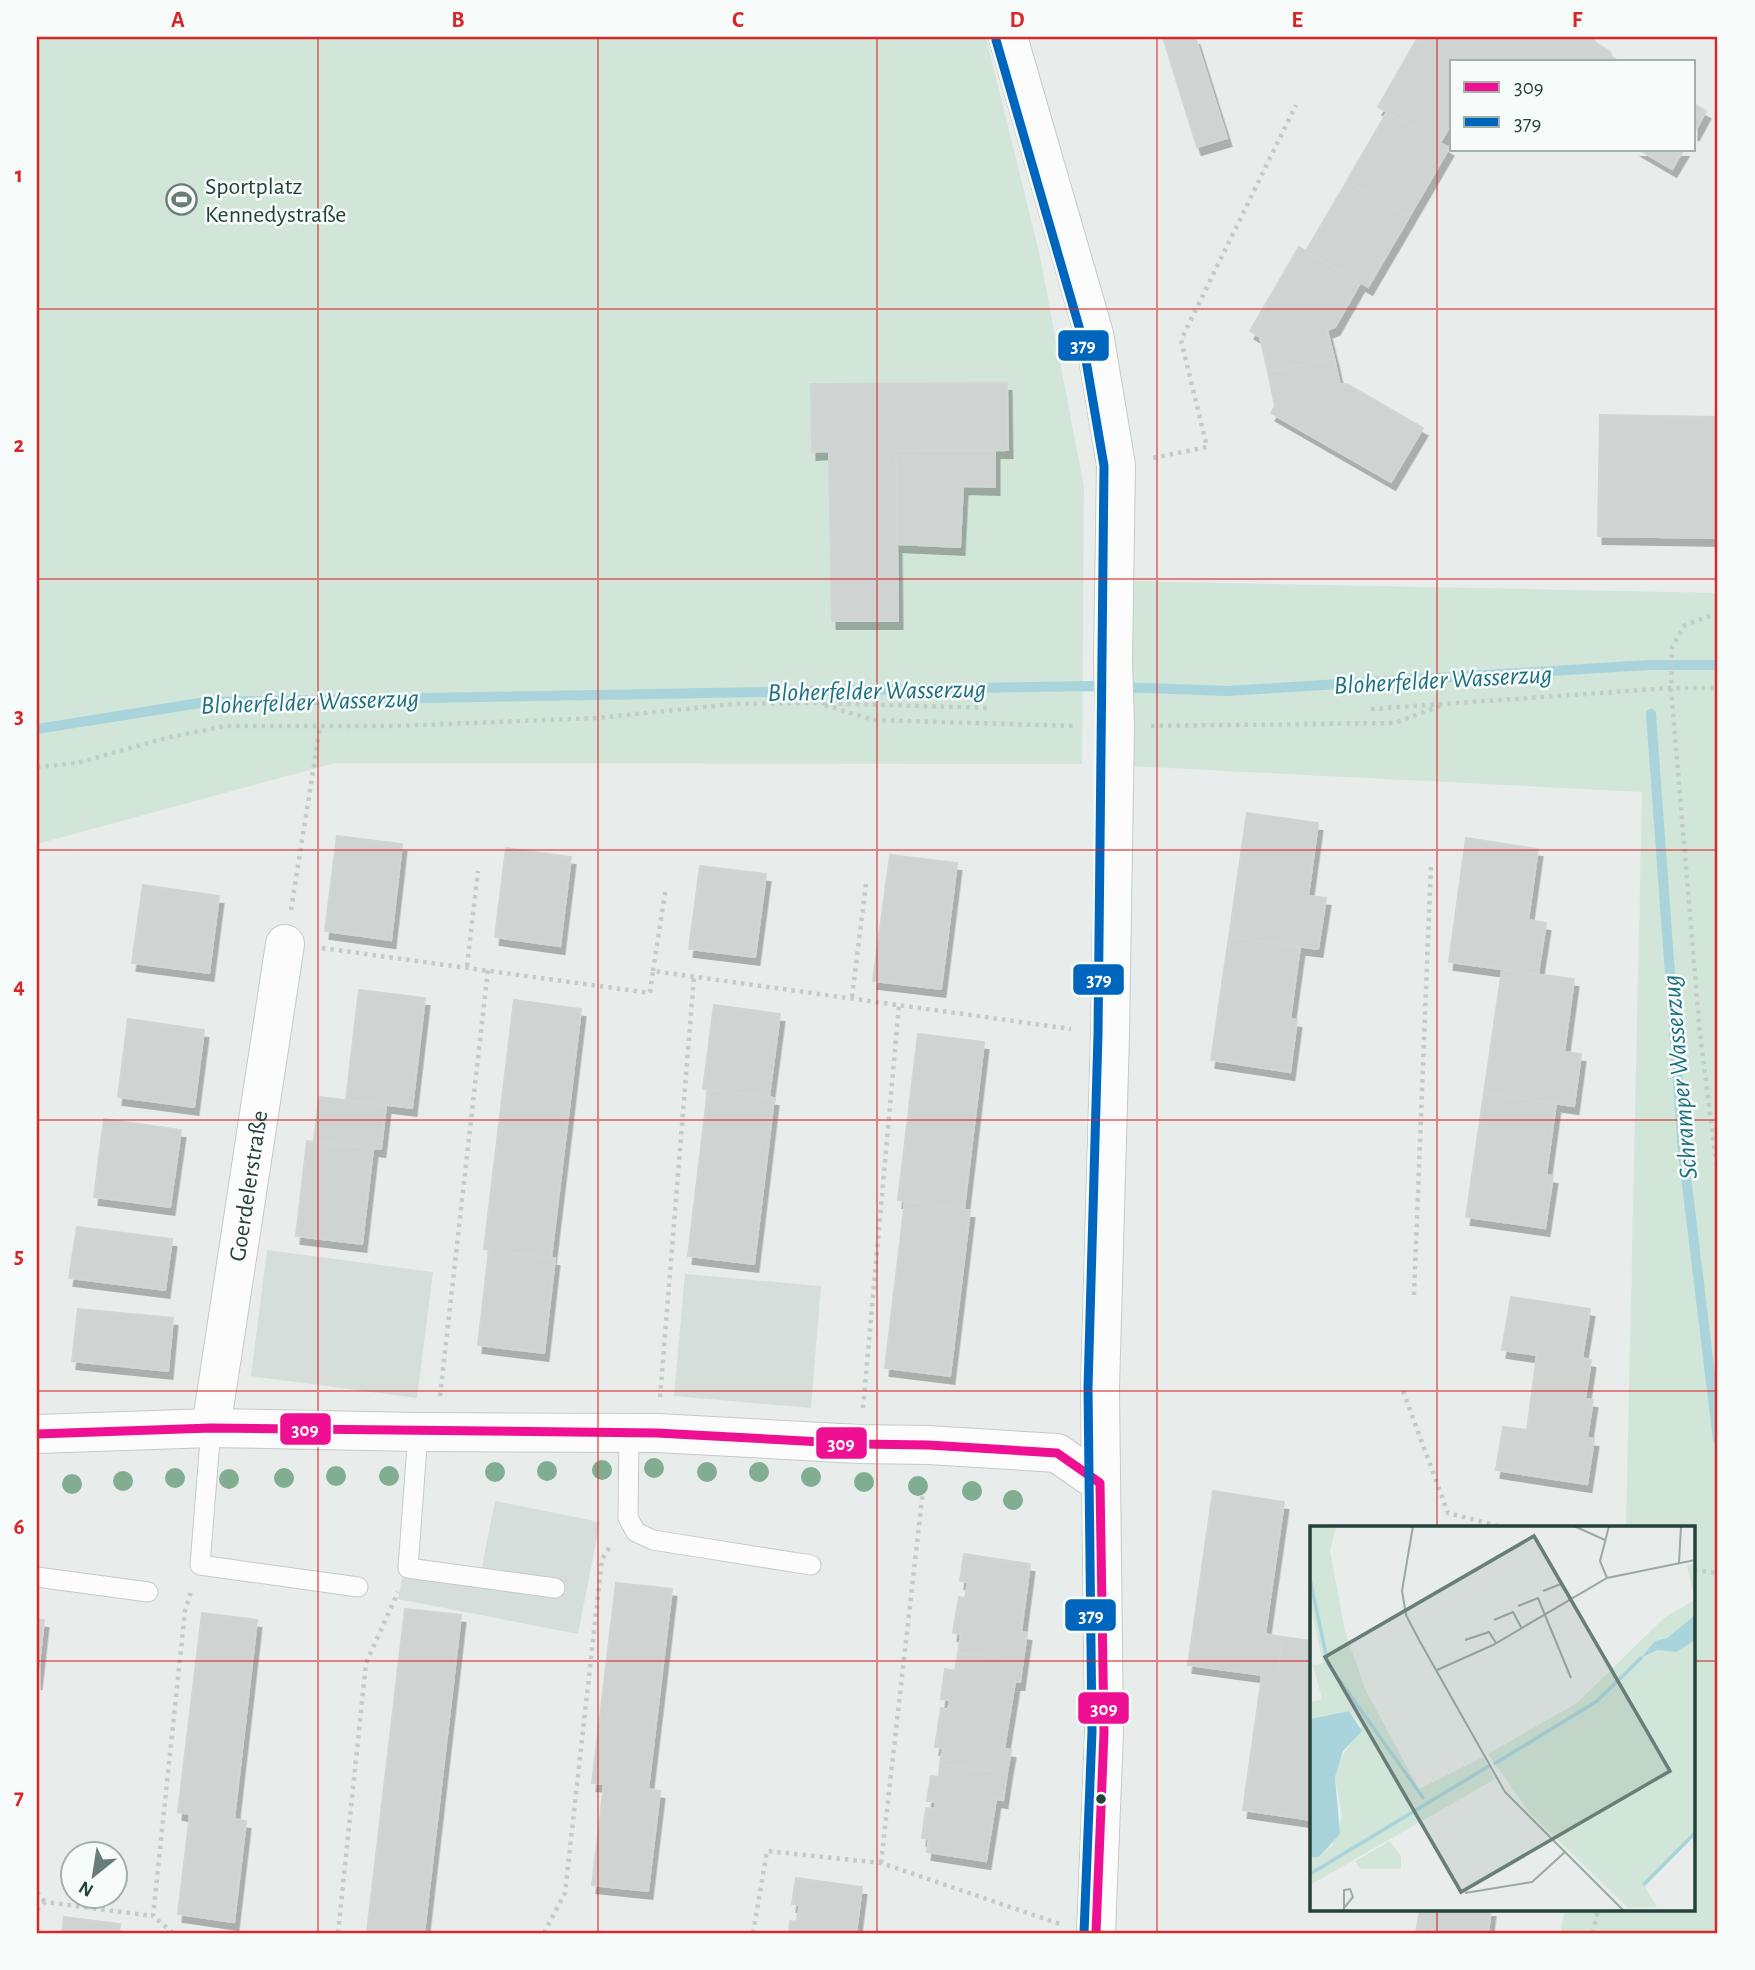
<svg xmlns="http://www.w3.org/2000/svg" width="1755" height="1970" viewBox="0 0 1755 1970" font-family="'Alegreya Sans',sans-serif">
<defs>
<filter id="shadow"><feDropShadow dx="4.5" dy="8" stdDeviation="0" flood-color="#0004"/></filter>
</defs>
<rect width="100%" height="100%" fill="#e8edeb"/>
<path fill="#d6dedb" d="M267,1250L433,1272L417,1398L251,1376Z
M685,1274L821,1286L811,1408L674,1396Z
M495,1501L600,1522L578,1634L398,1599L406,1556L481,1571Z"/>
<path fill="#d1e6d8" d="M37,37H986L1039,252L1084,487L1082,764L335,763L37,844Z
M1128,581L1718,593V1933H1560L1565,1909H1694V1527H1626L1642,792L1129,766Z"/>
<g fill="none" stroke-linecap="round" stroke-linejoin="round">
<path stroke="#a9d4db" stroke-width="10" d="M1651,714L1683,1152L1718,1440
M37,729L206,702L1090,686L1227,691L1648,665H1718"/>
</g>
<path fill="#cfd4d2" stroke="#d1d6d4" stroke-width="2" filter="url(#shadow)" d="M1163,37H1195L1227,138L1197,147Z
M1425,37H1592L1596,43L1610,52L1612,57L1619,61H1452V70L1417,39Z
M1417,39L1452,70V122L1440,143L1378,107Z
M1694,104L1706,111L1694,133Z
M1387,112L1449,148L1409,217L1347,181Z
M1638,149H1684L1672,169Z
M1347,181L1409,217L1368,287L1306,251Z
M1299,247L1360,283L1335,327L1327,330L1334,358L1268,372L1260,337L1250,331Z
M1334,358L1340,385L1347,384L1423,428L1391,482L1271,413L1275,406L1268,372Z
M1007,383L1008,450L896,451L898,621H832L829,451L812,452L811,384Z
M1600,415L1718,417V538L1598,536Z
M896,451H995V487L963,486L960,547L897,544Z
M1247,813L1318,823L1308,896L1326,898L1318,949L1229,937Z
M337,836L402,844L391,940L325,931Z
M1466,838L1538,849L1528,920L1546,923L1538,974L1449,962Z
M506,848L571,857L560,946L495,937Z
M890,855L957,863L941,989L873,981Z
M700,866L766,874L755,957L689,949Z
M143,885L219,896L209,973L132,963Z
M1229,937L1300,947L1290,1019L1297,1020L1290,1072L1211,1060Z
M1502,970L1574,979L1564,1052L1581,1054L1574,1106L1484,1093Z
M359,990L425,998L412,1108L346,1100Z
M514,1000L581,1009L551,1258L484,1249Z
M714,1005L780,1014L769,1097L703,1089Z
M128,1019L204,1030L194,1107L118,1097Z
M918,1034L984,1042L964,1209L898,1200Z
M708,1089L774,1098L754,1264L688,1256Z
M1484,1093L1556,1103L1546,1175L1553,1176L1545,1228L1466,1217Z
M319,1097L386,1105L381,1149L314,1141Z
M104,1119L181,1130L170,1207L94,1197Z
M307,1141L373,1149L362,1244L296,1236Z
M905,1201L970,1210L950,1376L885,1368Z
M77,1227L172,1239L165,1290L69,1278Z
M489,1250L555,1258L544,1353L478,1345Z
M1511,1297L1590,1309L1582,1358L1591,1360L1585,1399L1593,1400L1587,1438L1594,1439L1587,1484L1496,1470L1503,1427L1527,1430L1537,1355L1502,1350Z
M78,1309L173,1318L168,1371L72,1361Z
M1213,1491L1284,1502L1265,1634L1283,1637L1277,1677L1188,1665Z
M964,1554L1030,1564L1021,1632L1027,1633L1023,1660L958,1653L961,1634L953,1633L959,1597L965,1598L968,1582L960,1581Z
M616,1583L672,1589L648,1789L660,1791L648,1891L592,1885L604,1784L592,1783Z
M405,1609L461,1615L424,1933H376L367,1932Z
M202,1613L257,1620L234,1819L246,1821L234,1922L178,1914L190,1814L178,1812Z
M37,1619L44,1620L37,1682Z
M1283,1637L1312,1641V1820L1243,1810L1262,1675L1277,1677Z
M958,1653L1023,1660L1020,1682H1015L1004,1749L1011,1750L1007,1773L940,1764L943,1748L935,1747L941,1708L948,1710L950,1700L941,1699L945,1669L955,1671Z
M940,1764L1007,1773L1003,1800L996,1799L986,1861L927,1852L929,1839L922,1838L926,1808L935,1809V1802L927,1801L931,1776L939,1777Z
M796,1878L862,1887L856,1933H789L790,1921L796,1922L800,1905L792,1904Z
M1420,1909H1491L1488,1933H1416Z
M64,1917L120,1924L119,1933H62Z"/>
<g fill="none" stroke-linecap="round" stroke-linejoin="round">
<defs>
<path id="service" d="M211,1428L200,1565L358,1587
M418,1432L408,1568L555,1588
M629,1433L628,1518L636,1532L653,1540L811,1565
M37,1577L148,1592"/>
<g id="minor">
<path d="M1008,37L1094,334L1116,465L1113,661"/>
<path id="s1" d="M211,1428L285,944"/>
<path d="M37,1434L211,1428L418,1432L657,1433L859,1444L928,1445L1057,1453L1100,1483"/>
<path d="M1096,1933L1104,1732L1100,1388L1110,1034L1115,726"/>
</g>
</defs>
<use href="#service" stroke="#c5cac8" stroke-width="21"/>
<use href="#minor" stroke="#c5cac8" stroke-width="40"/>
<path stroke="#c3ccca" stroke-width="4.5" stroke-dasharray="3.5 5" stroke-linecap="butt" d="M1153,458L1207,447L1181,340L1296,105
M1718,613L1685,625L1672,647L1671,688L1700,1034L1718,1176
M825,705L873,720L1076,726
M1371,709L1671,688H1718
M1151,726L1395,723L1443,705
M37,767L77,763L166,738L224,726H396L597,718L734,704L817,703L990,708
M291,910L320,727
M322,948L650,993L653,971L1071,1029
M467,966L478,871
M653,971L666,887
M852,997L866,884
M1414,1295L1431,863
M1403,1391L1448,1513L1503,1527
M440,1396L488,969
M660,1397L694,976
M863,1408L899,1005
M1694,1570L1718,1573
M881,1863L924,1481
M37,1892L45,1902
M37,1910L45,1902L153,1916
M173,1933L153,1916L185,1611L191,1592
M338,1933L366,1663L398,1592
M544,1933L565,1893L602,1559L611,1545
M753,1933L767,1851L881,1863L1060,1924
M1593,1933L1598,1909"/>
<use href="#service" stroke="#fcfcfc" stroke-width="19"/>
<use href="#minor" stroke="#fcfcfc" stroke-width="38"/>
<defs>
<path id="minor-bridge" d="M1113,661L1115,726"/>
</defs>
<use href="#minor-bridge" stroke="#c5cac8" stroke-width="40" stroke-linecap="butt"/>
<use href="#minor-bridge" stroke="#fcfcfc" stroke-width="38"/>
<defs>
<path id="bus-1" d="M37,1434L211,1428L657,1433L859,1444L928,1445L1057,1453L1100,1483
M1096,1933L1104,1732L1100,1483"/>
<path id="bus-2" d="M996,40L1082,337L1104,466L1098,1034L1088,1388L1092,1732L1084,1933"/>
</defs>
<use href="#bus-1" stroke="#f7fbf9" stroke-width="14"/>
<use href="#bus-2" stroke="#f7fbf9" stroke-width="14"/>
<use href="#bus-1" stroke="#ee0f93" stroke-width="9"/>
<use href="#bus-2" stroke="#0065bd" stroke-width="9"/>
</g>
<g fill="#81ae93">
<circle cx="654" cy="1468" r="10"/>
<circle cx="602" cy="1470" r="10"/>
<circle cx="547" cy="1471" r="10"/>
<circle cx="495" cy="1472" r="10"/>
<circle cx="707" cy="1472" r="10"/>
<circle cx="759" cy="1472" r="10"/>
<circle cx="336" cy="1476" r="10"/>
<circle cx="389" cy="1476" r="10"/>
<circle cx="811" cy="1477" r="10"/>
<circle cx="175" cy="1478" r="10"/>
<circle cx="284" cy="1478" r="10"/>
<circle cx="229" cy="1479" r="10"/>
<circle cx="123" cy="1481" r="10"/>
<circle cx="864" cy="1482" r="10"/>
<circle cx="72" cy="1484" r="10"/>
<circle cx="918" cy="1486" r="10"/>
<circle cx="972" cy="1491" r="10"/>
<circle cx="1013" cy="1500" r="10"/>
</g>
<path fill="none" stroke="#d62828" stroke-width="2" stroke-opacity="0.55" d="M318,37V1933M598,37V1933M877,37V1933M1157,37V1933M1437,37V1527M37,309H1718M37,579H1718M37,850H1718M37,1120H1718M37,1391H1718M37,1661H1312M1694,1661H1718M1437,1909V1933"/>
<defs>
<symbol id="stadium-ring" viewBox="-11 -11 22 22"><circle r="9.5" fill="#f7fbf9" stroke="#697e78" stroke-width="1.5"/><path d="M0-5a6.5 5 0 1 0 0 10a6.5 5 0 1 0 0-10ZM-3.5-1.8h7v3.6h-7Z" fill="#697e78"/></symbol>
</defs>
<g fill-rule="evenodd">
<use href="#stadium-ring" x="164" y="182" width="35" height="35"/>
</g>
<circle fill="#24423a" stroke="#f7fbf9" stroke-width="2.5" cx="1101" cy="1799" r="6"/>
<g text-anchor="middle" stroke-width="5" stroke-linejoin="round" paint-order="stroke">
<g font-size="24" fill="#24423a" stroke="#f7fbf9" text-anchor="start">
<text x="205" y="194">Sportplatz<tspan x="205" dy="28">Kennedystraße</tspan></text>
</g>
<g font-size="24" fill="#24423a" stroke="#f7fbf9">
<text dy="8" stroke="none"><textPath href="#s1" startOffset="245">Goerdelerstraße</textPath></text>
</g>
<g font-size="26" font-style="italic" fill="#1c6f80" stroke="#f7fbf9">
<text transform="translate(1443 679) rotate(-3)" y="9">Bloherfelder Wasserzug</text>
<text transform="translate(877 690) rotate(-1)" y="9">Bloherfelder Wasserzug</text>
<text transform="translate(310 701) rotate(-2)" y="9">Bloherfelder Wasserzug</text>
<text transform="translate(1679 1077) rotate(-95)" y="9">Schramper Wasserzug</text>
</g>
</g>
<g transform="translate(1310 1526)">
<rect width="385" height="385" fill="#e8edeb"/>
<path d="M0,0H26L20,25L35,105L55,163L109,263L173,231L185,253L0,359V331H9L22,320L32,290L25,251L28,237L52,200L39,185L0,193V176L12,173L3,139L13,137L0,77ZM385,37V89L333,131L347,124L367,126L385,114V309L335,361L347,381L318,382L219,286L178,228L267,177L355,91L385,74L377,39ZM80,315L91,330V343H50L45,335Z" fill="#d1e6d8"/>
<path d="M385,89V114L367,126L347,124L331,132L345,115L357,112ZM39,185L52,205L33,225L25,251L30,308L9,331H0V193Z" fill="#a9d4db"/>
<path fill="none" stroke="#a9d4db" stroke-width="3.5" d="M0,53L18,138L114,273M184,238L287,175L332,131M0,348L179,240M333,359L385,307"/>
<path fill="none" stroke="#9aa9a4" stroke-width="2" d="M103,0L92,65L96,89L109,114L195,266L314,385M264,0L295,14M369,37L371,0M297,52L290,35L299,0M233,65L251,58L262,73M208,80L228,72L261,152M184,94L203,86L212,103M155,114L179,106L186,117M127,144L183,119L297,52L385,34M155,367L222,356L255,326M34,382L43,371L40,363L34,364V385"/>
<path fill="#697e78" fill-opacity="0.15" stroke="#697e78" stroke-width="3.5" d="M224,10L360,245L151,366L15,131Z"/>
<rect width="385" height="385" fill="none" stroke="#24423a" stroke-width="3.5"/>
</g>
<g stroke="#f7fbf9" stroke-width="2.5">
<rect x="1057" y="329" width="53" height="33" rx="7" fill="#0065bd"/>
<rect x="1072" y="963" width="53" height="33" rx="7" fill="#0065bd"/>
<rect x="279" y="1412" width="53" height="34" rx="7" fill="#ee0f93"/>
<rect x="815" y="1426" width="53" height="34" rx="7" fill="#ee0f93"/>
<rect x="1064" y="1598" width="53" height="34" rx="7" fill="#0065bd"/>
<rect x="1077" y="1691" width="53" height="34" rx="7" fill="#ee0f93"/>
</g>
<g font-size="19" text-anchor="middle" font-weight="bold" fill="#fff">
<text x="1083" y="352">379</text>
<text x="1099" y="986">379</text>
<text x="305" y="1436">309</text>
<text x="841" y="1450">309</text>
<text x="1091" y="1622">379</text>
<text x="1104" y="1715">309</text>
</g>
<rect width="1755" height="1970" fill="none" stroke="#f7fbf9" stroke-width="77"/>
<rect x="1450" y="60" width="245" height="91" fill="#f7fbf9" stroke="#a3b1ad" stroke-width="2"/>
<rect x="1464" y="82" width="35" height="10" fill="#ee0f93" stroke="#a3b1ad" stroke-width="2"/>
<text x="1514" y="94" font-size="21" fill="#24423a">309</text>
<rect x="1464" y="117" width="35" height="10" fill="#0065bd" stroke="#a3b1ad" stroke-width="2"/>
<text x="1514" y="130" font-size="21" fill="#24423a">379</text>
<g transform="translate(94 1875) rotate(210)"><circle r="33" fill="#f7fbf9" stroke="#a3b1ad" stroke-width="2"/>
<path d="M0-5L12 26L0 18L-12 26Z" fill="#697e78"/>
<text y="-10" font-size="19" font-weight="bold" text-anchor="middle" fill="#24423a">N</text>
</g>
<rect x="38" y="38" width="1678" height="1894" fill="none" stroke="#d62828" stroke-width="2.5"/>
<g font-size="23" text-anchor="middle" font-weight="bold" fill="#d62828">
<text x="178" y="27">A</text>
<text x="458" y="27">B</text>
<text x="738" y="27">C</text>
<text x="1017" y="27">D</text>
<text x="1297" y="27">E</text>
<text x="1577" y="27">F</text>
<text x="19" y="182">1</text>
<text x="19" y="452">2</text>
<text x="19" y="723">3</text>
<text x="19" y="993">4</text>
<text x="19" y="1263">5</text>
<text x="19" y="1534">6</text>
<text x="19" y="1804">7</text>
</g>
</svg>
